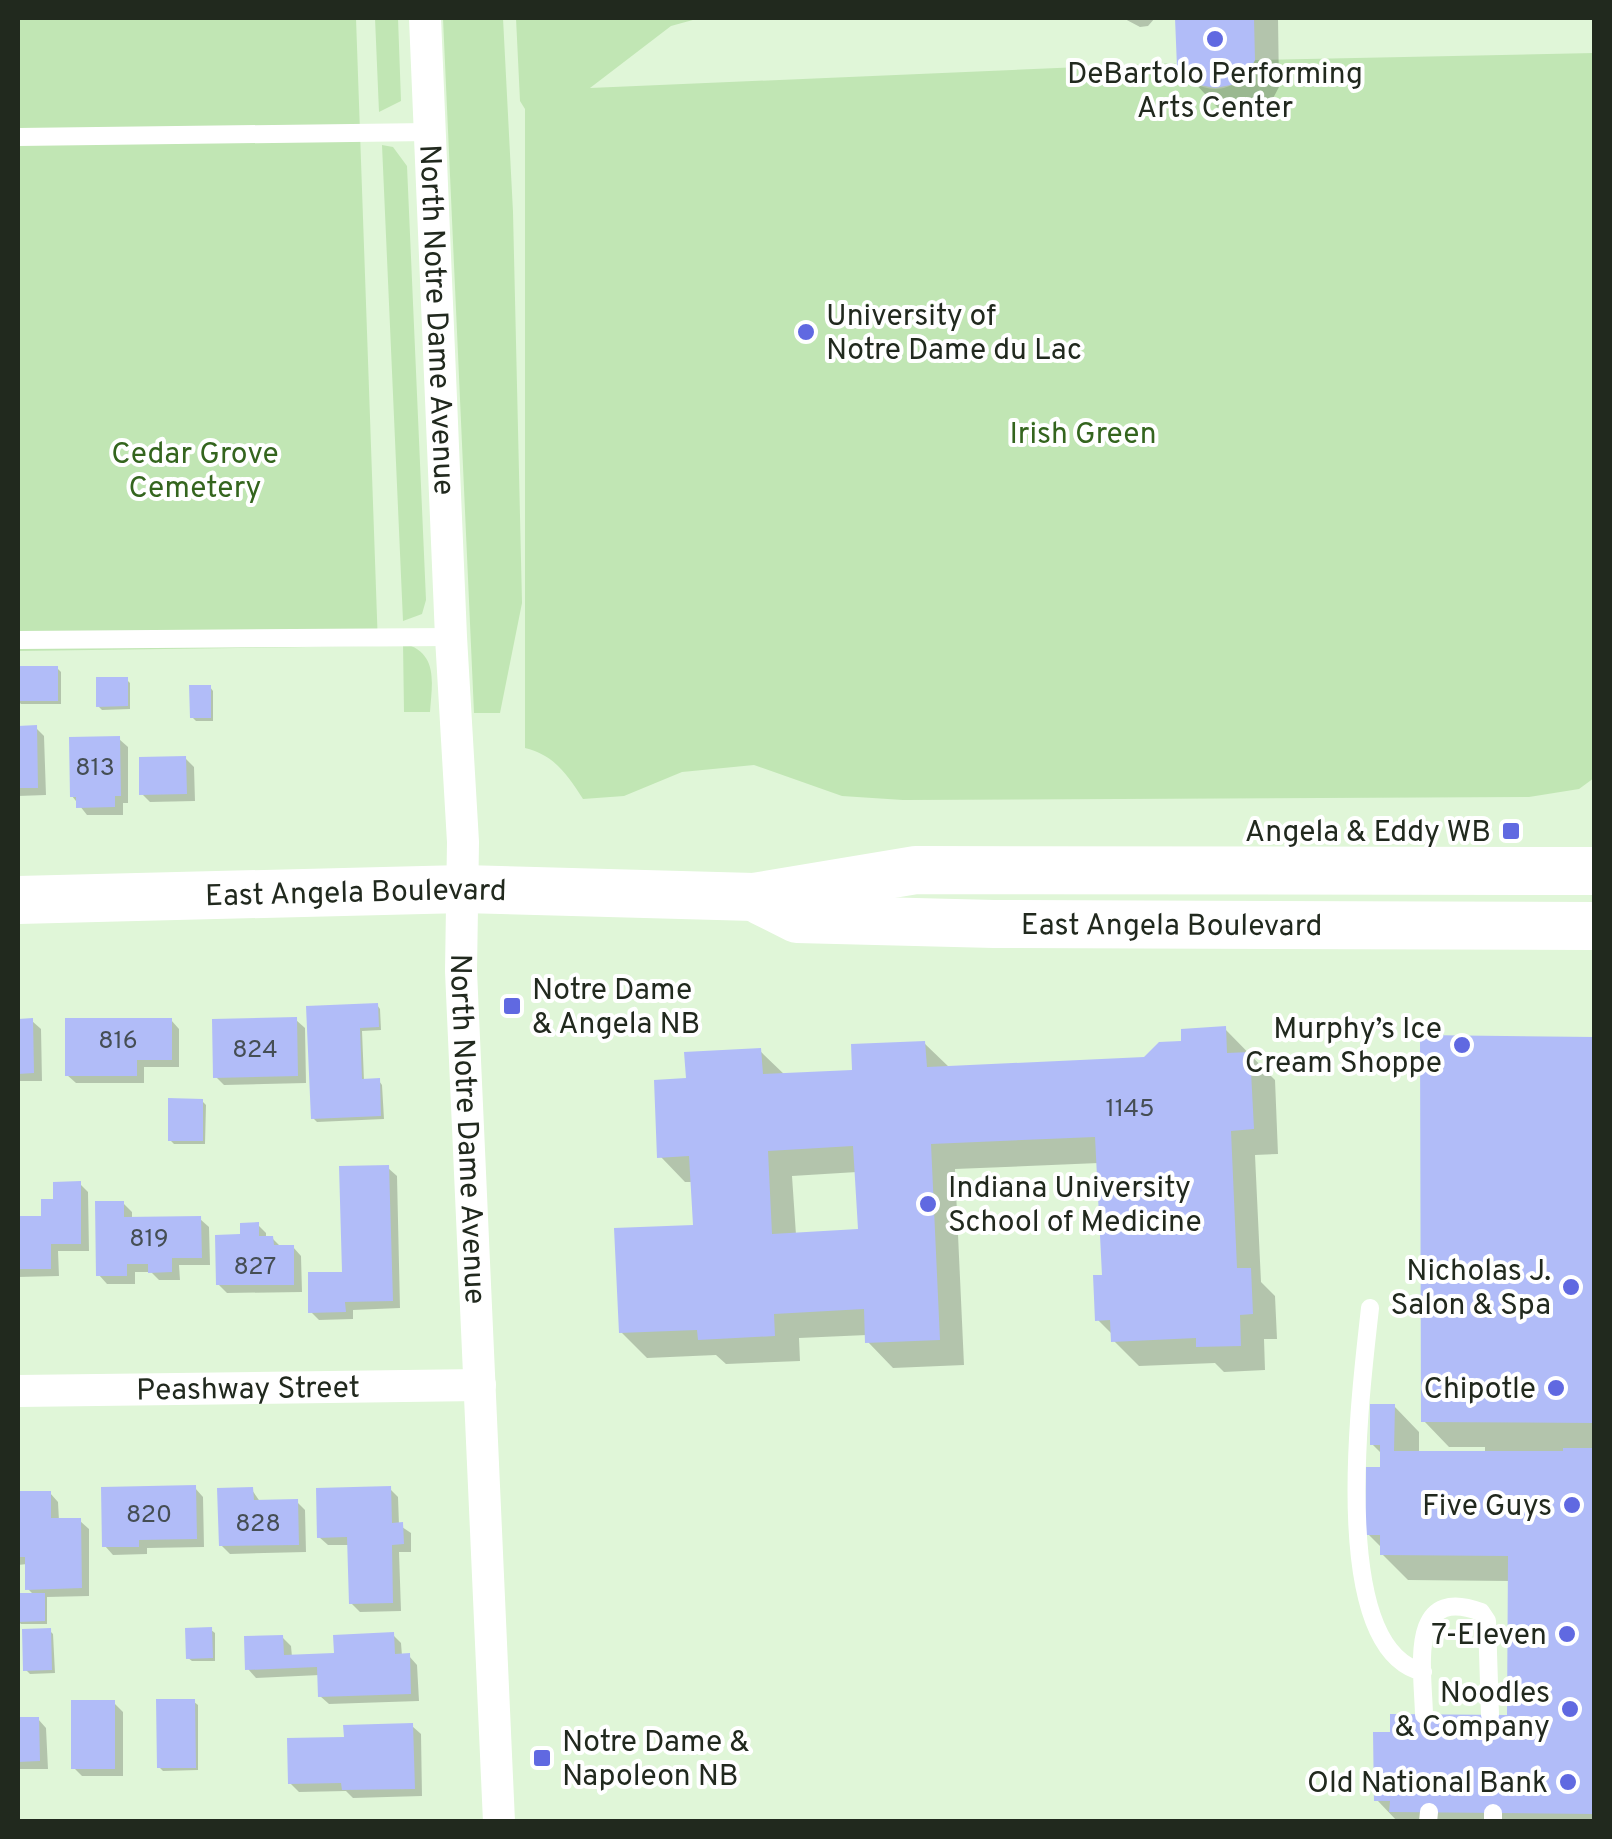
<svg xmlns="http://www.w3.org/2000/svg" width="1612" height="1839" viewBox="0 0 1612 1839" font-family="Overpass,sans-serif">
<rect width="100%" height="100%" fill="#e0f6d8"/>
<path fill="#c1e6b4" d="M18,18H356L378,646L18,651Z
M375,18H398L401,101L379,112Z
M443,18H503L513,212L522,603L500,713H474Z
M516,18H700L671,26L590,88L1175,63C1195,98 1238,98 1255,60L1594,53V778L1579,789L1529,797L903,800L842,796L754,765L682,772L624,796L583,799C567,774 554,755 525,748V109L520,101Z
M382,145L393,147L407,166L426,600L422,614L403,621Z
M403,643C439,653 432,682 430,712H404Z"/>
<path fill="#0003" fill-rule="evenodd" d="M1123,18H1155L1148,26L1140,27Z
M1177,18H1278L1279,87L1270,104L1263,109L1242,113L1218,108L1179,66Z
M18,668H57L61,672V704H21L18,701Z
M127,680L130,683V709L102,710L98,706Z
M210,687L213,691V721H196L192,717Z
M18,728H36L44,736L46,795L18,796Z
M119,739L128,747V803H123V815H87L72,796Z
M185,758L194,767L195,801L150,802L142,794Z
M377,1005L380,1009L381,1030L362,1031L364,1081H379L382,1085L384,1119L317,1122L313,1118L309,1008Z
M171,1020L179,1029V1067H144V1083H76L67,1075Z
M296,1020L305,1028L306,1083L224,1085L216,1077Z
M18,1021H32L41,1029L42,1081H18Z
M1225,1029L1275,1080L1278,1154L1255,1155L1261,1282L1275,1296L1277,1339H1264L1265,1370L1224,1372L1215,1363L1139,1366L1113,1340V1335L1098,1320L1105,1277L1099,1163L955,1169L964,1365L893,1368L868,1342L867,1335L799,1338L800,1361L726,1364L716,1355L647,1358L621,1332L695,1227L693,1182H685L660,1156L688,1080L760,1051L786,1076L855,1073L924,1043L950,1068L1145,1059ZM857,1172L861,1232L796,1235L792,1176Z
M1422,1038L1594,1040V1822H1398L1377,1800L1510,1718V1581L1408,1580L1382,1554V1548L1368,1534L1382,1469L1383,1455L1372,1444L1394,1406L1419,1432V1453L1485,1452V1447H1449L1424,1421Z
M202,1101L206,1105L205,1144H174L170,1140Z
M388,1168L397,1176L400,1308L353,1310V1319L319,1320L311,1312L344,1274Z
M80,1184L88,1192L89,1251H58L59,1276L18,1277V1219L44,1218L55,1202Z
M123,1203L132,1212V1219H200L209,1227L210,1265H179L180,1280H159L151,1272H135V1284H107L99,1275Z
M258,1225L266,1233V1238H272L282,1248L293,1247L301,1256L302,1292L227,1293L218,1284L243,1237Z
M195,1488L203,1497L204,1547L147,1548V1554L113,1555L105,1546Z
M390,1489L398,1497L399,1525L411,1533V1552H399L401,1611L360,1612L351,1603L349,1545H328L319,1537Z
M252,1490L261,1503L297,1502L305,1510L306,1552L230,1554L221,1545Z
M50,1493L58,1502L59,1521H80L89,1529V1596L47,1597V1624H21L18,1621V1595H34L28,1589L27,1564L18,1565V1494Z
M211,1630L215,1633V1661H192L188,1658Z
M50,1631L53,1634L55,1673L30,1674L26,1670Z
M393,1635L401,1643L402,1656H409L417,1665L419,1701L329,1704L320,1696V1675L256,1678L248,1669L282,1637L291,1646L292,1657L336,1656Z
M194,1702L198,1705V1770L163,1771L159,1767Z
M114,1703L123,1712V1776H82L74,1768Z
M38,1719L46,1728L48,1769H18V1720Z
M412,1726L421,1734L422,1796L353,1798L346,1791L299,1792L290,1783L346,1739Z"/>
<path fill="#b1bcf8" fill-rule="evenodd" d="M1175,18H1254L1255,60L1245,78L1236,84L1215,88L1190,83L1177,67Z
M18,666H58V701H18Z
M96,677H128V706L96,707Z
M189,685H211V718H190Z
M37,725L38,788H18V726Z
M120,736L121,796H115V807L76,808V797H70L69,737Z
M186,756L187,794L139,795V757Z
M378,1003L379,1027L360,1028L362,1079L380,1078L381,1116L311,1119L306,1006Z
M297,1017L298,1076L213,1078L212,1019Z
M33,1018L34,1073L18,1074V1019Z
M65,1018H172V1060H137V1076H65Z
M1226,1026L1227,1053L1250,1052L1254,1129L1231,1131L1237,1268H1251L1253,1314L1240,1315L1241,1346L1196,1347V1338L1111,1342L1110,1320L1095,1321L1093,1275H1102L1095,1137L931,1144L940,1340L865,1343L864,1309L774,1314L775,1336L698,1340L697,1330L619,1333L614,1228L693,1225L689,1156L657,1158L654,1080L686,1078L684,1052L761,1048L763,1074L852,1070L851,1044L925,1041L927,1067L1144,1057L1159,1042L1181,1041V1029ZM853,1146L858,1229L772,1234L768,1151Z
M1420,1035L1594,1037V1423L1421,1422Z
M168,1098L203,1099V1141H168Z
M389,1165L393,1301L345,1302L346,1312L308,1313V1272H342L339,1166Z
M81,1181V1244H51V1269H18V1216H41V1199H53V1182Z
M95,1201H124V1217L201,1216L202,1258H172V1272L148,1273V1264H127V1276H96Z
M259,1222V1236H273L274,1245H294V1285H216L215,1235L240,1234V1223Z
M1370,1404H1395L1394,1451H1563V1448H1594V1814L1389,1812L1390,1801H1374L1373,1732H1390V1714L1507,1715L1508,1556L1380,1555V1535H1365L1366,1467H1380V1445H1370Z
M196,1485L197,1539L139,1540V1547H102L101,1487Z
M391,1486L392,1523L403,1522L404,1544L392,1545L393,1603L349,1604L347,1537L317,1538L316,1488Z
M253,1487L254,1500L298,1499L299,1545L219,1546L217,1488Z
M18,1491H51V1518H81L82,1588L25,1590V1557H18Z
M18,1593H45V1621L18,1622Z
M212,1627L213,1658L186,1659L185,1628Z
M51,1628L52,1670L23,1671L22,1629Z
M394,1632L395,1654L410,1653L411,1694L318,1697L317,1667L245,1670L244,1636L283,1635L284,1655L334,1653L333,1635Z
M156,1699H195L196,1768H157Z
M71,1700H115V1769H71Z
M18,1717H39L40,1761L18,1762Z
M413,1723L415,1789L342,1790L341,1783L288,1784L287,1738L344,1737L343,1725Z"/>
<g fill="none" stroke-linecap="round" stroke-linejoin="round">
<path stroke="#fff" stroke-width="18" d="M18,137L430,132
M18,640L451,637
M1370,1308C1362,1383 1325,1649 1423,1672
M1424,1715C1423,1669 1407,1584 1481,1612L1487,1621L1490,1715
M1493,1813V1822
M1428,1822L1429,1812"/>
<g stroke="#fff" stroke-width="32">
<path id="s1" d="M425,18L451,637L463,842L461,971L499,1822"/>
<path id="s2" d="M18,1391L480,1385"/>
</g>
<g stroke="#fff" stroke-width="48">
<path id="s3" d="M18,900L463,889L754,897L916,870L1594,871"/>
<path id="s4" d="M761,901L797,919L994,924L1594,926"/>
</g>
</g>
<g fill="#6069e1" stroke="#fff" stroke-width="4">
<circle cx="1215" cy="39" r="10"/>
<circle cx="806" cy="332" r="10"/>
<rect x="1501" y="821" width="20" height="20" rx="5"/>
<rect x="502" y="996" width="20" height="20" rx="5"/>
<circle cx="1462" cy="1045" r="10"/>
<circle cx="928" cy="1204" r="10"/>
<circle cx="1571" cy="1287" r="10"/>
<circle cx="1556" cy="1388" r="10"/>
<circle cx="1572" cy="1505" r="10"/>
<circle cx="1567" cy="1634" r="10"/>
<circle cx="1570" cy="1709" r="10"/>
<rect x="532" y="1748" width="20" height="20" rx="5"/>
<circle cx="1568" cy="1782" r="10"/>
</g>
<g text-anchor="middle" stroke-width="8" stroke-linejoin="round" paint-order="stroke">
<g font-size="25" fill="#454e54">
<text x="95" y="775">813</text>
<text x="118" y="1048">816</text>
<text x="255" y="1057">824</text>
<text x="1130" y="1116">1145</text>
<text x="149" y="1246">819</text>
<text x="255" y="1274">827</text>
<text x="149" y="1522">820</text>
<text x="258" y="1531">828</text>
</g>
<g font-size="30" fill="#21291e" stroke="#fff" text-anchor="end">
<text x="1215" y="83" text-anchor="middle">DeBartolo Performing<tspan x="1215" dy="34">Arts Center</tspan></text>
<text x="826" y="325" text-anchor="start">University of<tspan x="826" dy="34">Notre Dame du Lac</tspan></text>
<text x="1491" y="841">Angela &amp; Eddy WB</text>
<text x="532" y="999" text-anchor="start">Notre Dame<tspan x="532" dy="34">&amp; Angela NB</tspan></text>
<text x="1442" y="1038">Murphy’s Ice<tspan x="1442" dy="34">Cream Shoppe</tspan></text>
<text x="948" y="1197" text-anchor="start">Indiana University<tspan x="948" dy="34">School of Medicine</tspan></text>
<text x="1551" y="1280">Nicholas J.<tspan x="1551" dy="34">Salon &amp; Spa</tspan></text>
<text x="1536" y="1398">Chipotle</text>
<text x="1552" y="1515">Five Guys</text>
<text x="1547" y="1644">7-Eleven</text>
<text x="1550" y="1702">Noodles<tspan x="1550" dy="34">&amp; Company</tspan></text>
<text x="562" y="1751" text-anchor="start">Notre Dame &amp;<tspan x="562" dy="34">Napoleon NB</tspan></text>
<text x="1548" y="1792">Old National Bank</text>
</g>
<g font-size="30" fill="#21291e" stroke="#fff">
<text dy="10" stroke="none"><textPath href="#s1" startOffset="302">North Notre Dame Avenue</textPath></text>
<text dy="10" stroke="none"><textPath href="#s3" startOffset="338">East Angela Boulevard</textPath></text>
<text dy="10" stroke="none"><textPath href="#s4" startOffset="415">East Angela Boulevard</textPath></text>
<text dy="10" stroke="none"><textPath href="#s1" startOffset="1112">North Notre Dame Avenue</textPath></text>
<text dy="10" stroke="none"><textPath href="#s2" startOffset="230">Peashway Street</textPath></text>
</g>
<g font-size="30" fill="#34651e" stroke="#fff">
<text x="1083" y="443">Irish Green</text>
<text x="195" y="463">Cedar Grove<tspan x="195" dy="34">Cemetery</tspan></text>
</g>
</g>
<rect width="1612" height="1839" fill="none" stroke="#21291e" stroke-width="40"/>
</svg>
